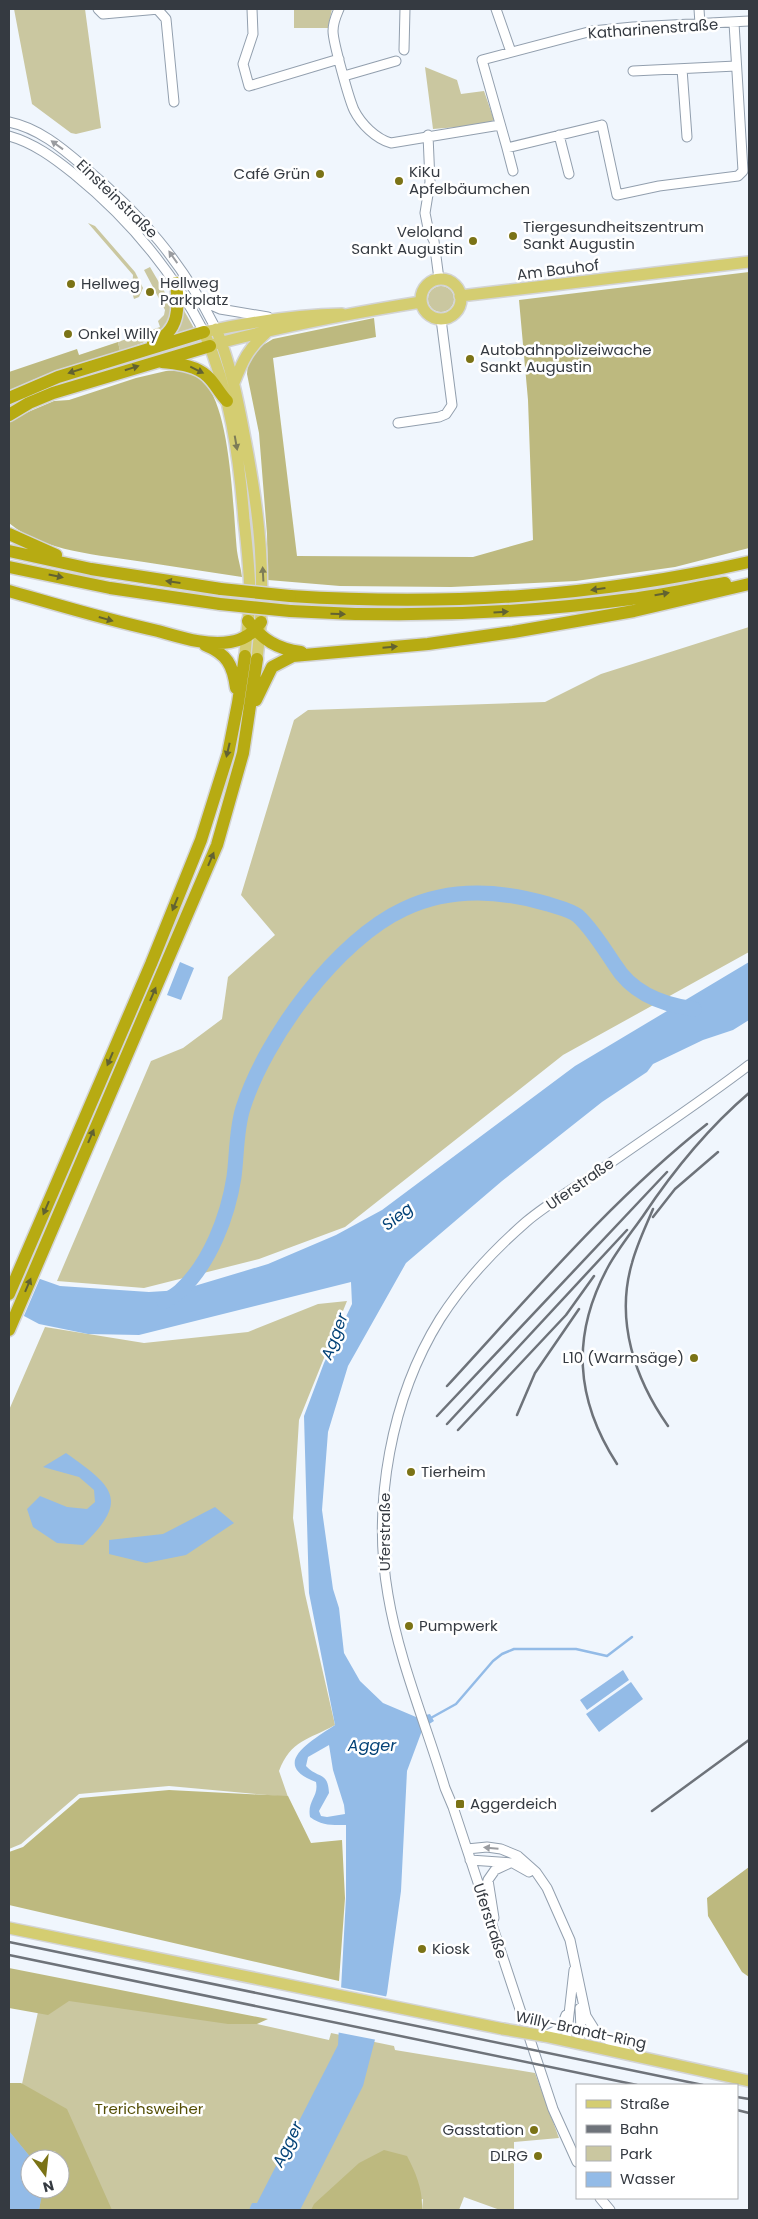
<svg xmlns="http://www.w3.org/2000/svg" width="758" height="2219" viewBox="0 0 758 2219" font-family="Poppins,sans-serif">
<rect width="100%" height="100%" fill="#f0f6fd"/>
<path fill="#cac7a0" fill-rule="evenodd" d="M14,9H85L101,128L76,134L71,133L32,104Z
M294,9H332L328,28H294Z
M425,67L457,80L461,94L484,91L494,120L483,125L433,129Z
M88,223L95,226L135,272L143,288L139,297L134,299L132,292L133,275Z
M150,267L174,308C166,337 146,342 120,351L118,342L160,327L158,321L164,315L165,310L144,270Z
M428 299a13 13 0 1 1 26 0a13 13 0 1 1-26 0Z
M182,307L195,330L171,336Z
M749,627V952L563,1055L345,1227L259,1259L144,1288L57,1281L151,1061L183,1048L222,1019L228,977L275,935L241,895L294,720L308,710L545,702L601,674Z
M347,1301L299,1420L293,1518L305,1594L335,1725C308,1740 291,1740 279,1771L288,1797L169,1786L79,1794L21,1844L9,1849V1410L45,1327L144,1343L248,1332L318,1304Z
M47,1988L239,2024H257L329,2040L331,2033L394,2046L395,2050L535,2073L559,2138L514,2142V2210H500L464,2197L459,2210H422L423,2199L383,2210H9V2088L22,2084L38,2012L40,2013ZM30,2159H60V2189H30Z"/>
<path fill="#bdb97f" d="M749,272V548L675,567L576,581L451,587L340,586L268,580L267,534L259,433L247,374L248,362L258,348L273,339L374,318L376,337L273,358L297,556L473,557L533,540L528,400L519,300Z
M118,342L120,351L33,380L9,393V372L77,349L79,355Z
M166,371C182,370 198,373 207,386C231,416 233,511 237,551C238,559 241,568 242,577C209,572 176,567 144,562C100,555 44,552 9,523V422L21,415L54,401L69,400L136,378Z
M169,1790L288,1796L311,1843L342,1840L345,1898L339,1981L9,1905V1852L23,1847L80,1798Z
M749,1867V1977L742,1972L708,1916L707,1898Z
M9,1968L268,2019L257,2024H228L69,2001L48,2015L9,2008Z
M9,2083H21L67,2109L112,2210H39L43,2189H60V2159H32L9,2131Z
M384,2150L407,2156C416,2173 423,2190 422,2210H311L314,2204L359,2163Z"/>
<path fill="#93bbe7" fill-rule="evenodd" d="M180,962L194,968L181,1000L167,995Z
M749,962V1020L733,1030L703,1040L653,1064L647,1072L602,1102L502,1181L406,1263L348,1366L328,1432L322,1510L333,1589L339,1608L344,1653L360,1681L383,1703L416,1717L430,1714L434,1721L423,1728L407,1771L401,1891L387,1993L363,2086L300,2210H249L252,2203H257L338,2045L346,1897V1825C332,1825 322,1826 310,1817C307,1800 319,1797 316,1782C268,1764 313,1740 335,1725L309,1593L304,1416L324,1363L352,1304L351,1282L139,1335L88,1334L39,1324L9,1308V1268L60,1286L149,1292L181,1290L268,1264L336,1235L382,1210L575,1066ZM329,1745L333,1770L344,1805L345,1814L327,1817L321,1816L319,1811L329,1793C328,1771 318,1779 306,1766L308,1757Z
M66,1453C112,1486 131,1499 83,1545L57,1543L33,1527L27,1509L40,1496L67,1507L87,1509L95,1502L94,1490L79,1477L43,1467Z
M215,1507L234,1523L186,1555L146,1563L109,1554V1540L163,1534Z
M623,1670L629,1680L587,1710L580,1700Z
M631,1682L643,1699L599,1732L586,1714Z
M9,2131L32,2159H30V2189H43L39,2210H9Z"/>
<path fill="#f0f6fd" d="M9,1266L41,1276L23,1318L9,1311Z
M339,1987L389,1997L377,2040L336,2032Z"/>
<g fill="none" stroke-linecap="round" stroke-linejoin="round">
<path stroke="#93bbe7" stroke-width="2.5" d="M429,1719L456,1704L493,1661L502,1654L514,1649H576L607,1656L632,1637"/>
<path stroke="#93bbe7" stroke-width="15" d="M164,1302C169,1298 176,1295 181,1290C210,1263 228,1216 234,1177C237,1155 236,1130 243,1108C265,1038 337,940 404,909C450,887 500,890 548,904C557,907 571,910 578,916C593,930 604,949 615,965C632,993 664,1005 694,1009"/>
<defs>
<path id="minor" d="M98,9L103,14L159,9
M252,9L253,34L243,64L249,86L339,59
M339,9C336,16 333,22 333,31C333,42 349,99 354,110C361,124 376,139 391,143L500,125
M496,9L511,52
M699,9L700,24
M158,10L166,19L174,102
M734,23L743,171L738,176L659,186L617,195L602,125L507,148L482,60L592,31L633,27L749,21
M404,50L405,9
M682,69L687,137
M633,71L736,66
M344,76L396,61
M9,122C38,128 61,147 83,166C141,214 182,262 216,329
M428,135L430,182L425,213L428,228L434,241L439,279
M559,135L569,174
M9,136C34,143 54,158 74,174C128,218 172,270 204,332
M507,148L513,171
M202,301L220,309L268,317
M398,423L439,417L446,414L452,405L441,319
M467,1849L487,1847L501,1849L518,1856L536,1872L547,1888L570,1940L586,2016L596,2032L627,2052
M470,1860L513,1863L529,1872
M494,1918L488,1880L495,1870L510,1863
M545,2036L561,2028L566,2015
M566,2041L574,1970
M578,2043L581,2029L580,2008
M577,2162L553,2109L453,1807L445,1788C426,1724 399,1661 388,1595C372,1504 391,1398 440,1319C463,1283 494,1250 526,1222C546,1205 570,1191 592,1176C644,1139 698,1104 749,1065
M600,2198L610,2210"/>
<path id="major" d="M421 299a20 20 0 1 1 40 0a20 20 0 1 1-40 0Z
M460,296L749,262
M216,329C231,365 238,401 245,439C260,517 267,580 257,659
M215,344C283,326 352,313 421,302
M234,383C243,360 248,349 266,333
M245,656C246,638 249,618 250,600C250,573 247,546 244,520C239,455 230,392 204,332C250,322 295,315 342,314
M9,1928L503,2029
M544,2036L749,2081"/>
<path id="highway" d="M153,342C180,332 179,307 176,283
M162,362C177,364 195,365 207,376C215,383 219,393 227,401
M9,398L58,377L204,332
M9,415L29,403L53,393L210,346
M9,534L56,555
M9,551L91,569L221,589
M9,567L110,588L220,604
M9,591C58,605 107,620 158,631C180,637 206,646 230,642C243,640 254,633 261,622
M290,596C447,606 596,597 749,562
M290,611C404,618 518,614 631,599C663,595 694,588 725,583
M248,621C263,640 277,649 301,652
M205,645C227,654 233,665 236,688
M256,700L272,667L293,656L428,644L513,632L634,611L749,584
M9,1294L151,964L201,840L228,754L238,703L245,656
M9,1330L217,845L243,753L257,659"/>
</defs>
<use href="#minor" stroke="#929fae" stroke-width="11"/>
<use href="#major" stroke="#d3d4d5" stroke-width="14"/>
<use href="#highway" stroke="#d3d4d5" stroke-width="15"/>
<use href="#minor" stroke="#fff" stroke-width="9"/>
<use href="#major" stroke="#d4cd71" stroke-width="11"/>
<use href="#highway" stroke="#b7ab12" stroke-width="12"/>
<path stroke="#6e737a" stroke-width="2.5" d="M653,1209C646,1226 637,1244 632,1263C615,1321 635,1379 668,1426
M653,1217L675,1189L718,1152
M447,1386C530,1296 611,1200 707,1124
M517,1415L535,1373L579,1309
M437,1416L667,1172
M447,1424L627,1230
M458,1430L566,1315L594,1276
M617,1464C575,1399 571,1335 608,1267C618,1249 631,1233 643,1216C673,1171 707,1129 749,1093
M652,1811L749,1740
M9,1942L703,2085
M9,1955L637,2085
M737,2097L749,2099
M737,2110L749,2113"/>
<defs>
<path id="major-bridge" d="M503,2029L544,2036"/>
<path id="highway-bridge" d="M221,589L290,596
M220,604L290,611"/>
</defs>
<use href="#major-bridge" stroke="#d3d4d5" stroke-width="14" stroke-linecap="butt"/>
<use href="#highway-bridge" stroke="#d3d4d5" stroke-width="15" stroke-linecap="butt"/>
<use href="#major-bridge" stroke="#d4cd71" stroke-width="11"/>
<use href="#highway-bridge" stroke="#b7ab12" stroke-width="12"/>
</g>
<defs><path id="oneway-solid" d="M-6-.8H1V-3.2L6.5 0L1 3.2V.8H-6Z" transform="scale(1.25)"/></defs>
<g fill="#9a9ca0">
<use href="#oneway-solid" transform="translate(57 145) rotate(-144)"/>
<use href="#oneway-solid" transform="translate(173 257) rotate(-125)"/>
<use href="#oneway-solid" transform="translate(491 1848) rotate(-175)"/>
</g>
<g fill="#626231">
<use href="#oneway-solid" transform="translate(132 368) rotate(-17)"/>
<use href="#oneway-solid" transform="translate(197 370) rotate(26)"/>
<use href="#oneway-solid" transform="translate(75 371) rotate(162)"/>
<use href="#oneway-solid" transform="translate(56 576) rotate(12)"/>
<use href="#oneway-solid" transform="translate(173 582) rotate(-172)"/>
<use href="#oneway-solid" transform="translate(598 589) rotate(172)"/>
<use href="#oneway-solid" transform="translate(662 594) rotate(-10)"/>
<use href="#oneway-solid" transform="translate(501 612) rotate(-4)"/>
<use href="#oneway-solid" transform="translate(338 614) rotate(2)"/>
<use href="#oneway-solid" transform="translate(106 619) rotate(16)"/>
<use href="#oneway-solid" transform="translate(390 647) rotate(-5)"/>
<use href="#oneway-solid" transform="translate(228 750) rotate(103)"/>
<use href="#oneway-solid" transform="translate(211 859) rotate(-67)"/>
<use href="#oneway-solid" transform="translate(175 904) rotate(112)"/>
<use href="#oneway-solid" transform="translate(153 994) rotate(-67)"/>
<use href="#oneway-solid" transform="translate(110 1059) rotate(113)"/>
<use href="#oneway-solid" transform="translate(91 1136) rotate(-67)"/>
<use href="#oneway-solid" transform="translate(46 1208) rotate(113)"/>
<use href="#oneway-solid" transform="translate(28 1285) rotate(-67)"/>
</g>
<g fill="#7d7c57">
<use href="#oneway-solid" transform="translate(236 443) rotate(80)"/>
<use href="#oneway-solid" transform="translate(263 574) rotate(-93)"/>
</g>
<g fill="#7b7316" stroke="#fff" stroke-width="2">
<circle cx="320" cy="174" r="5"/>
<circle cx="399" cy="181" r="5"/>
<circle cx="513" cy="236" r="5"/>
<circle cx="473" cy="241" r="5"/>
<circle cx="71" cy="284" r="5"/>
<circle cx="150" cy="292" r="5"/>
<circle cx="68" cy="334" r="5"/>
<circle cx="470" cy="359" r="5"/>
<circle cx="694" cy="1358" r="5"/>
<circle cx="411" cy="1472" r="5"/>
<circle cx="409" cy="1626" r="5"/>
<rect x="455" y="1799" width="10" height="10" rx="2.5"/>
<circle cx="422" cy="1949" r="5"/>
<circle cx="534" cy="2130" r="5"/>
<circle cx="538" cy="2156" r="5"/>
</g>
<g text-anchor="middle" stroke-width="5" stroke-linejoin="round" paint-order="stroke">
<g font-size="15" fill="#353a41" stroke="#fff">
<text transform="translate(653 29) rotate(-4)" y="5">Katharinenstraße</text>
<text transform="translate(117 199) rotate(44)" y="5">Einsteinstraße</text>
<text transform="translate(558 270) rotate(-7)" y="5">Am Bauhof</text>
<text transform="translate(580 1184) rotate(-35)" y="5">Uferstraße</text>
<text transform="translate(385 1532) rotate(-90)" y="5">Uferstraße</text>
<text transform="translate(490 1921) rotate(72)" y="5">Uferstraße</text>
<text transform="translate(581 2030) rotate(12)" y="5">Willy-Brandt-Ring</text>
</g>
<g font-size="15" fill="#353a41" stroke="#fff" text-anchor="start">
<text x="409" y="177">KiKu<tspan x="409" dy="17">Apfelbäumchen</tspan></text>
<text x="310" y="179" text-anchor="end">Café Grün</text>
<text x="523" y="232">Tiergesundheitszentrum<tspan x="523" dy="17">Sankt Augustin</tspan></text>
<text x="463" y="237" text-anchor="end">Veloland<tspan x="463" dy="17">Sankt Augustin</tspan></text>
<text x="160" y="288">Hellweg<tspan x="160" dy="17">Parkplatz</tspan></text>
<text x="81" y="289">Hellweg</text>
<text x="78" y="339">Onkel Willy</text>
<text x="480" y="355">Autobahnpolizeiwache<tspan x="480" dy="17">Sankt Augustin</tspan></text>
<text x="684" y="1363" text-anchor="end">L10 (Warmsäge)</text>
<text x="421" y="1477">Tierheim</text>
<text x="419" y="1631">Pumpwerk</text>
<text x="470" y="1809">Aggerdeich</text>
<text x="432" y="1954">Kiosk</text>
<text x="524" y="2135" text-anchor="end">Gasstation</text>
<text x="528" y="2161" text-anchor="end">DLRG</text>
</g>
<g font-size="15" fill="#544e05" stroke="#fff">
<text x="149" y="2114">Trerichsweiher</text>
</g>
<g font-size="16" font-style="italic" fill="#034277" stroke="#fff">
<text transform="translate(397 1216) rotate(-38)" y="6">Sieg</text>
<text transform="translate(334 1336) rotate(-69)" y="6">Agger</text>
<text x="372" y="1751">Agger</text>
<text transform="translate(287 2144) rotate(-64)" y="6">Agger</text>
</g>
</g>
<rect width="758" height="2219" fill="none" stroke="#353a41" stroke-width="20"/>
<rect x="576" y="2084" width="162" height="115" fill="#ffffff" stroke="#aeb0b3"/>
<rect x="586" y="2100" width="25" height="8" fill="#d4cd71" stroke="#aeb0b3"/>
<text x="620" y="2109" font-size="15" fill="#353a41">Straße</text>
<rect x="586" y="2125" width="25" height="8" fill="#6e737a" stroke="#aeb0b3"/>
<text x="620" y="2134" font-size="15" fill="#353a41">Bahn</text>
<rect x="586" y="2146" width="25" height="15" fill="#cac7a0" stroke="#aeb0b3"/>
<text x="620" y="2159" font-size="15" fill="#353a41">Park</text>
<rect x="586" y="2172" width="25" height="15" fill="#93bbe7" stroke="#aeb0b3"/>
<text x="620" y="2184" font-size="15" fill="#353a41">Wasser</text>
<g transform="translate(45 2174) rotate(165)"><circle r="24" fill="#ffffff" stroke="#aeb0b3"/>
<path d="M0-4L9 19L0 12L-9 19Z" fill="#7b7316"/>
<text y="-8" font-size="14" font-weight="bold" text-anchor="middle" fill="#353a41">N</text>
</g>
</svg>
